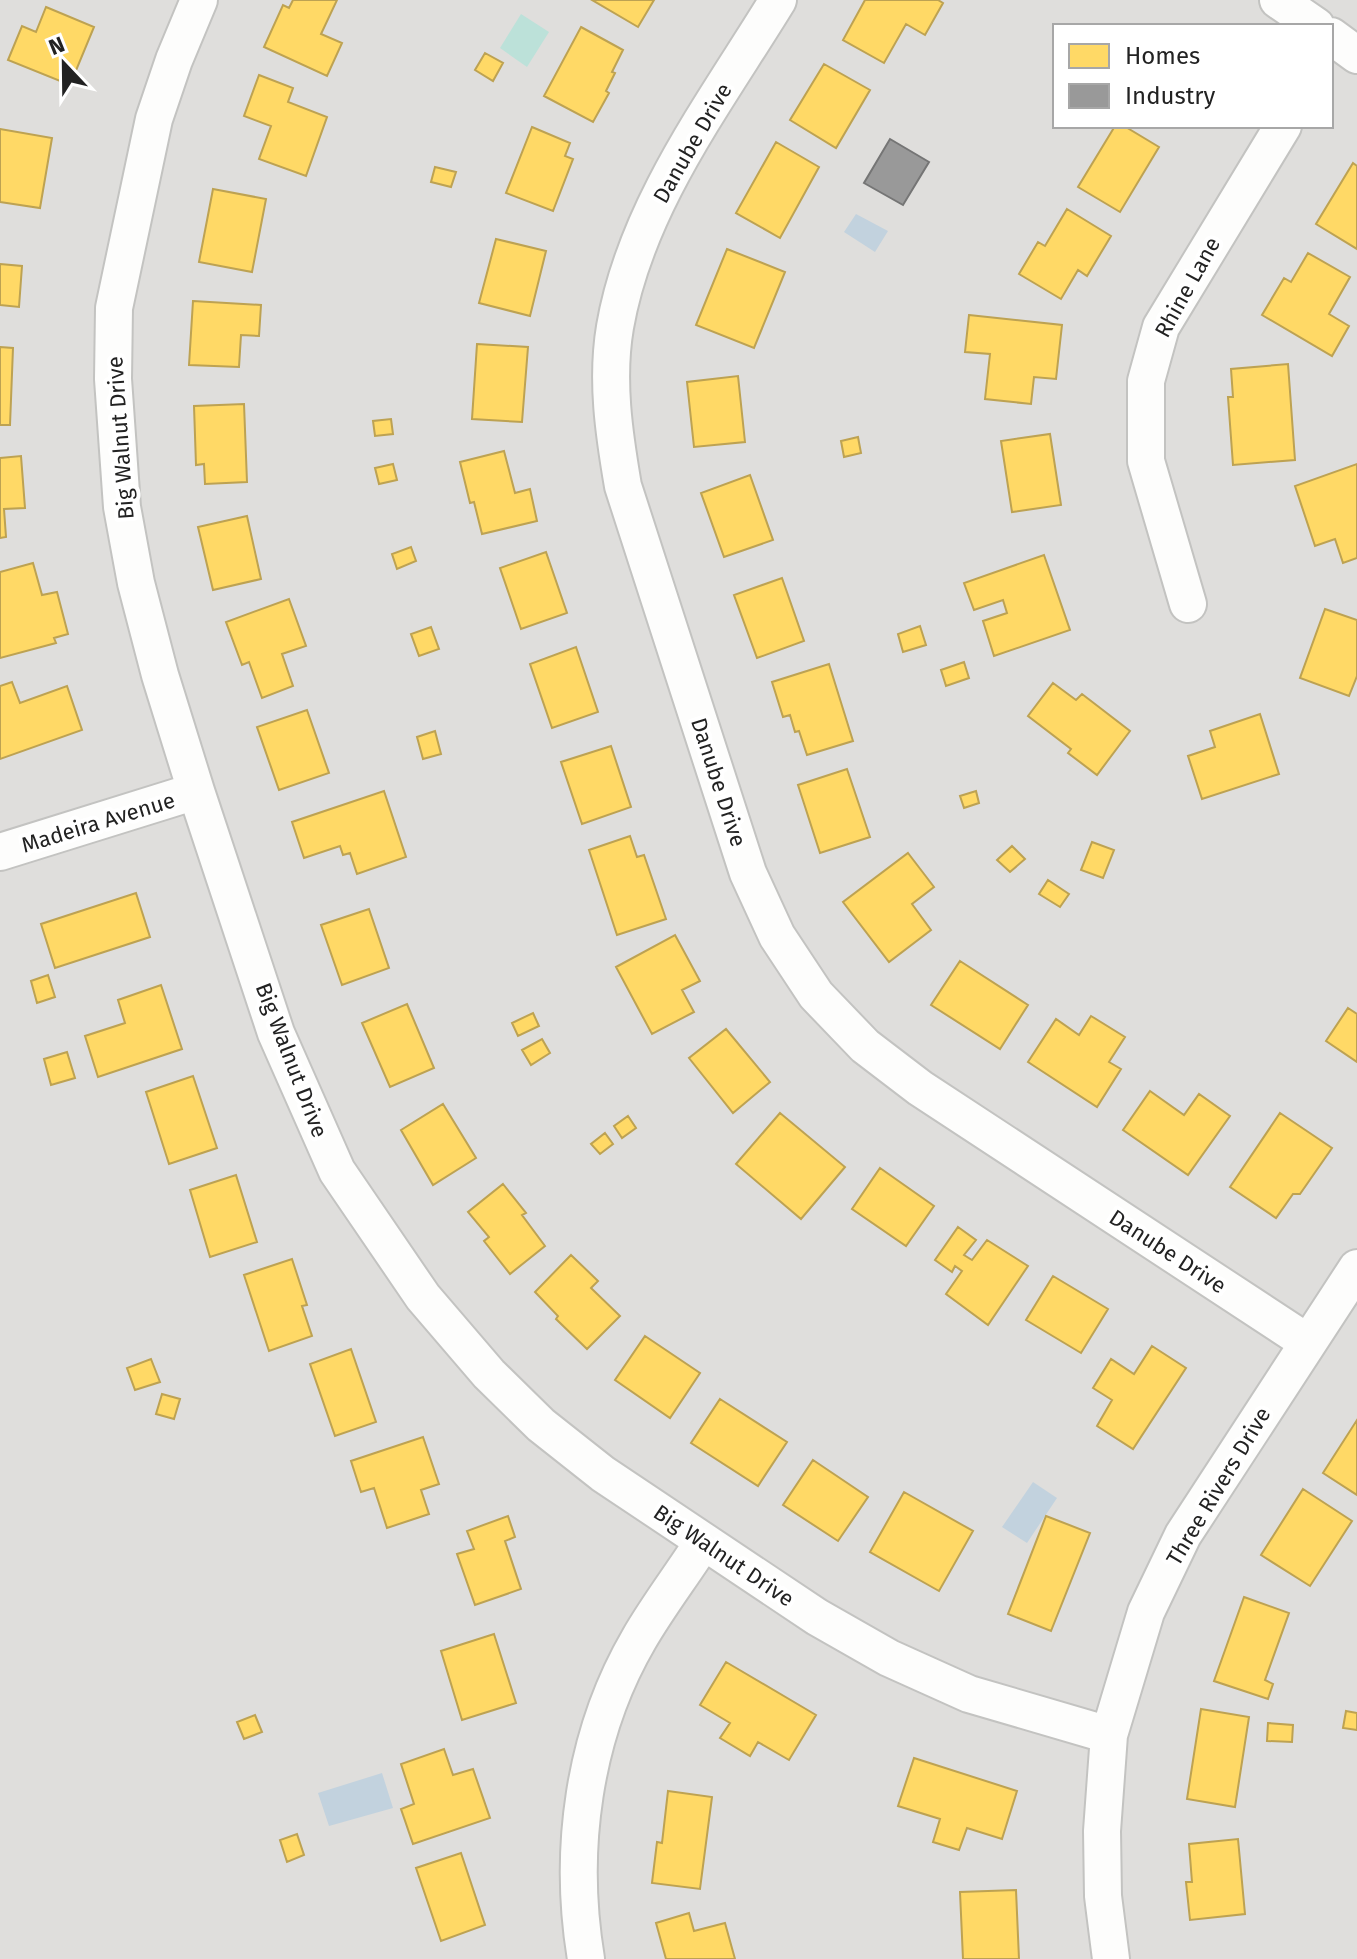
<svg xmlns="http://www.w3.org/2000/svg" width="1357" height="1959" viewBox="0 0 1357 1959" font-family="'Fira Sans',sans-serif">
<rect width="100%" height="100%" fill="#f0efeb"/>
<path fill="#dfdedc" fill-rule="evenodd" d="M0,0H1357V1959H0ZM1055,26H1331V126H1055Z"/>
<path fill="#bce1d9" d="M521,14L549,32L527,67L500,48Z"/>
<path fill="#c2d2de" d="M856,214L888,231L875,252L844,232Z
M1033,1482L1057,1498L1027,1543L1002,1527Z
M382,1773L393,1808L329,1826L318,1793Z"/>
<path fill="#ffd966" stroke="#bda252" stroke-width="2" d="M293,0H337L321,34L342,43L327,76L264,47L283,5L289,8Z
M592,0H654L638,27Z
M865,0H938L943,3L925,35L906,24L884,63L843,40Z
M46,7L94,27L70,85L8,60L22,26L36,32Z
M581,27L623,50L612,72L615,73L606,91L609,93L593,122L544,96Z
M485,53L503,63L493,81L475,70Z
M824,64L870,90L836,148L790,120Z
M259,75L293,88L288,102L327,117L306,176L259,159L271,126L244,116Z
M1115,126H1124L1159,147L1120,212L1078,187Z
M532,127L570,143L565,156L573,159L553,211L506,193Z
M0,129L52,138L40,208L0,202Z
M776,142L819,167L780,238L736,213Z
M1353,163L1357,166V249L1316,224Z
M435,167L456,172L451,187L431,182Z
M213,189L266,199L252,272L199,262Z
M1067,209L1111,236L1087,276L1078,270L1061,299L1019,274L1038,242L1045,246Z
M496,239L546,251L530,316L479,303Z
M727,249L785,272L754,348L696,325Z
M1308,253L1350,277L1329,314L1349,326L1332,356L1262,315L1284,278L1291,282Z
M0,264L22,266L19,307L0,305Z
M193,301L261,305L259,336L241,335L239,367L189,365Z
M969,315L1062,325L1056,379L1034,377L1031,404L985,399L990,354L965,352Z
M477,344L528,347L522,422L472,419Z
M0,347L13,348L10,425H0Z
M1288,364L1295,460L1233,465L1228,397H1233L1231,369Z
M738,376L745,442L694,447L687,382Z
M244,404L247,482L205,484L204,464L196,465L194,406Z
M391,419L393,434L375,436L373,421Z
M1050,434L1061,505L1012,512L1001,441Z
M858,437L861,453L844,457L841,441Z
M504,451L515,493L530,489L537,521L482,534L474,502L470,503L460,462Z
M21,456L25,508L4,509L6,537L0,538V458Z
M393,464L397,480L379,484L375,468Z
M1357,464V558L1343,563L1335,539L1315,546L1295,486Z
M750,475L773,540L724,557L701,493Z
M247,516L261,579L213,590L198,527Z
M411,547L416,561L397,569L392,554Z
M546,552L567,613L521,629L500,568Z
M1044,555L1070,630L994,656L983,621L1007,613L1003,600L974,610L964,583Z
M33,563L42,595L57,592L68,634L54,638L56,643L0,658V572Z
M782,578L804,641L757,658L734,595Z
M289,599L306,646L282,654L293,686L262,698L249,662L242,665L226,622Z
M1325,609L1357,620V676L1349,696L1300,678Z
M920,626L926,645L903,652L898,634Z
M431,627L439,649L419,656L411,634Z
M576,647L598,712L552,728L530,664Z
M964,662L969,678L946,686L941,670Z
M829,664L853,741L807,755L799,731L795,732L790,715L783,717L772,682Z
M12,682L20,703L67,686L82,730L0,759V686Z
M1053,683L1076,700L1082,694L1130,731L1097,775L1068,753L1071,749L1028,716Z
M307,710L329,773L279,790L257,727Z
M1260,714L1279,774L1202,799L1188,756L1215,747L1210,731Z
M435,731L441,754L423,759L417,737Z
M611,746L631,807L582,824L561,762Z
M847,769L870,837L820,853L798,785Z
M384,791L406,857L357,874L350,853L343,855L340,846L304,858L292,822Z
M976,791L979,803L964,808L960,796Z
M630,836L637,857L644,855L666,919L617,935L589,850Z
M1092,842L1114,850L1103,878L1081,870Z
M1012,846L1025,859L1010,872L997,860Z
M908,853L934,887L912,904L931,930L889,962L843,902Z
M1048,880L1069,894L1060,907L1039,894Z
M136,893L150,937L55,968L41,924Z
M369,909L389,968L342,985L321,925Z
M675,935L700,981L682,990L694,1012L652,1034L616,967Z
M960,961L1028,1005L1000,1049L931,1005Z
M48,975L55,997L37,1003L31,981Z
M161,985L182,1049L98,1077L85,1036L125,1023L118,1000Z
M407,1004L434,1068L390,1087L362,1023Z
M1348,1008L1357,1014V1062L1326,1041Z
M533,1013L539,1026L518,1036L512,1023Z
M1091,1016L1125,1037L1109,1062L1121,1069L1097,1107L1028,1062L1056,1019L1079,1035Z
M726,1029L770,1082L733,1113L689,1058Z
M542,1039L550,1053L531,1065L522,1050Z
M67,1052L75,1078L51,1085L44,1059Z
M193,1076L217,1148L169,1164L146,1092Z
M1150,1091L1184,1115L1199,1094L1230,1116L1188,1175L1123,1130Z
M443,1104L476,1158L433,1185L401,1130Z
M780,1113L845,1167L801,1219L736,1164Z
M1280,1113L1332,1148L1300,1194H1293L1276,1218L1230,1187Z
M628,1116L636,1128L622,1138L614,1126Z
M605,1133L613,1144L600,1154L591,1144Z
M880,1168L934,1206L906,1246L852,1209Z
M236,1175L257,1242L210,1257L190,1190Z
M503,1184L526,1213L522,1215L545,1246L510,1274L484,1241L489,1237L468,1212Z
M958,1227L976,1240L964,1255L972,1260L987,1240L1028,1266L988,1325L946,1294L962,1271L955,1266L952,1272L935,1260Z
M571,1255L598,1281L591,1288L620,1316L587,1349L556,1319L558,1316L535,1292Z
M292,1259L307,1305L302,1306L312,1336L269,1351L244,1275Z
M1053,1276L1108,1309L1081,1353L1026,1320Z
M645,1336L700,1373L670,1418L615,1380Z
M1152,1346L1186,1368L1133,1449L1097,1426L1112,1400L1093,1388L1111,1359L1134,1374Z
M351,1349L376,1422L335,1436L310,1364Z
M151,1359L160,1382L135,1390L127,1368Z
M162,1394L180,1399L174,1419L156,1414Z
M720,1399L787,1442L758,1486L691,1443Z
M1357,1420V1495L1323,1473Z
M423,1437L439,1484L421,1490L429,1514L387,1528L374,1488L361,1492L351,1461Z
M813,1460L868,1497L838,1541L783,1505Z
M1303,1489L1352,1521L1310,1586L1261,1555Z
M904,1492L973,1531L939,1591L870,1552Z
M508,1516L515,1537L505,1541L521,1589L475,1605L457,1554L474,1549L467,1531Z
M1046,1516L1090,1533L1051,1631L1008,1614Z
M1244,1597L1289,1613L1265,1680L1273,1684L1268,1699L1214,1681Z
M494,1634L516,1703L462,1720L441,1651Z
M726,1662L816,1715L789,1760L758,1742L750,1756L720,1738L730,1723L700,1705Z
M1201,1709L1249,1717L1235,1807L1187,1799Z
M1346,1711L1357,1713V1730L1343,1728Z
M255,1715L262,1732L244,1739L237,1722Z
M1268,1723L1293,1725L1292,1742L1267,1741Z
M444,1749L453,1775L473,1769L490,1818L413,1844L401,1809L414,1804L401,1764Z
M914,1758L1017,1791L1002,1839L967,1828L959,1850L933,1842L940,1819L898,1806Z
M668,1791L712,1797L700,1889L652,1883L657,1842L662,1843Z
M297,1834L304,1855L287,1862L280,1840Z
M1238,1839L1245,1914L1190,1920L1186,1882H1192L1189,1844Z
M461,1853L485,1925L441,1941L416,1868Z
M1016,1890L1019,1959H963L960,1892Z
M689,1913L694,1931L725,1923L735,1959H666L656,1923Z"/>
<path fill="#999" stroke="#757575" stroke-width="2" d="M890,139L929,162L903,205L864,183Z"/>
<g fill="none" stroke-linecap="round" stroke-linejoin="round">
<defs>
<path id="street" d="M199,0L174,60L154,119L114,308L113,379L122,507L136,583L160,675L196,791L276,1033L337,1171L423,1297L489,1374L541,1425L603,1474L817,1617L889,1658L969,1694L1109,1735
M778,0C715,103 636,206 615,327C606,380 614,434 623,486L748,873L777,936L816,995L865,1046L920,1088L1307,1342
M1278,0L1316,26
M1331,36L1357,55
M1188,604L1146,461V381L1161,327L1283,126
M0,852L196,791
M586,1959C568,1851 583,1735 639,1639C658,1606 682,1575 703,1542
M1111,1959L1103,1896L1102,1831L1109,1735L1146,1612L1183,1535L1357,1268"/>
</defs>
<use href="#street" stroke="#c3c3c1" stroke-width="40"/>
<use href="#street" stroke="#fdfdfc" stroke-width="36"/>
</g>
<g text-anchor="middle" stroke-width="8" stroke-linejoin="round" paint-order="stroke">
<g font-size="22" fill="#222" stroke="#fff">
<text transform="translate(692 143) rotate(-60)" y="8">Danube Drive</text>
<text transform="translate(1187 287) rotate(-61)" y="8">Rhine Lane</text>
<text transform="translate(120 438) rotate(-94)" y="8">Big Walnut Drive</text>
<text transform="translate(719 782) rotate(72)" y="8">Danube Drive</text>
<text transform="translate(98 822) rotate(-17)" y="8">Madeira Avenue</text>
<text transform="translate(292 1060) rotate(69)" y="8">Big Walnut Drive</text>
<text transform="translate(1168 1251) rotate(33)" y="8">Danube Drive</text>
<text transform="translate(1218 1486) rotate(-59)" y="8">Three Rivers Drive</text>
<text transform="translate(724 1555) rotate(34)" y="8">Big Walnut Drive</text>
</g>
</g>
<rect x="1053" y="24" width="280" height="104" fill="#ffffff" stroke="#a7a7a7" stroke-width="2"/>
<rect x="1069" y="44" width="40" height="24" fill="#ffd966" stroke="#a7a7a7" stroke-width="2"/>
<text x="1125" y="64" font-size="24" fill="#222222">Homes</text>
<rect x="1069" y="84" width="40" height="24" fill="#999999" stroke="#a7a7a7" stroke-width="2"/>
<text x="1125" y="104" font-size="24" fill="#222222">Industry</text>
<g transform="translate(64 64) rotate(338)" stroke="#ffffff" stroke-width="6" paint-order="stroke">
<path d="M0-6L14 30L0 20L-14 30Z" fill="#222222"/>
<text y="-12" font-size="22" font-weight="bold" text-anchor="middle" fill="#222222">N</text>
</g>
</svg>
